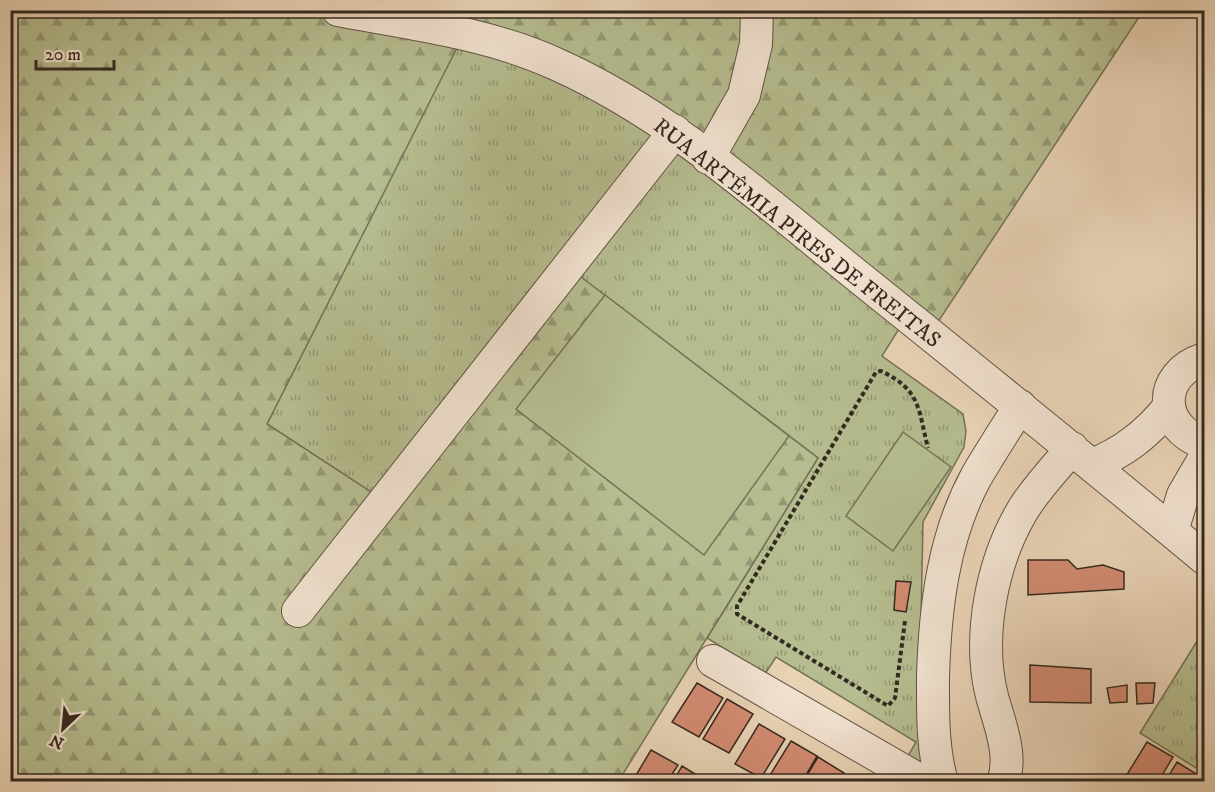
<svg xmlns="http://www.w3.org/2000/svg" width="1215" height="792" viewBox="0 0 1215 792" font-family="'IM FELL DW Pica',serif">
<defs>
<pattern id="grass-tufts" width="24" height="20" patternUnits="userSpaceOnUse" patternTransform="scale(1.5)"><rect width="24" height="20" fill="#b5bc8f"/><path d="M3 7l-1-3M5 7V3M7 7l1-3M15 17l-1-3M17 17v-4M19 17l1-3" fill="none" stroke="#949974"/></pattern>
<pattern id="forest-firs" width="22" height="20" patternUnits="userSpaceOnUse" patternTransform="scale(1.5)"><rect width="22" height="20" fill="#b5bc8f"/><path d="M5 1l3.5 6h-7zM16 11l3.5 6h-7z" fill="#949974"/></pattern>
</defs>
<rect width="100%" height="100%" fill="#e9d3b6"/>
<filter id="stains"><feTurbulence type="fractalNoise" baseFrequency=".00333" numOctaves="4"/><feColorMatrix values="0 0 0 0 .2 0 0 0 0 .09 0 0 0 0 .02 0 0 0 .5 -.17"/></filter>
<radialGradient id="worn" r=".72"><stop offset=".6" stop-color="#630" stop-opacity="0"/><stop offset="1" stop-color="#630" stop-opacity=".3"/></radialGradient>
<path fill="url(#grass-tufts)" stroke="#747257" stroke-width="1.5" d="M463,34L587,69L907,316L882,356L963,414L966,431L964,447L923,522L919,716L930,760L919,763L908,756L916,742L776,657L765,674L707,638L818,458L568,268L391,506L267,424Z
M1204,630V773L1140,733Z"/>
<path fill="url(#forest-firs)" stroke="#747257" stroke-width="1.5" d="M10,11H1143L930,334L587,69L468,26L267,424L391,505L568,267L818,458L618,782L11,781Z"/>
<path fill="#b5bc8f" stroke="#747257" stroke-width="1.5" d="M605,295L789,436L704,555L516,409Z
M903,432L951,467L893,551L846,516Z"/>
<path fill="#d38b72" stroke="#34291f" stroke-width="1.5" d="M1028,560H1068L1077,569L1103,565L1124,572V589L1028,595Z
M896,581L911,582L906,612L894,610Z
M1030,665L1091,669V703L1030,702Z
M697,683L723,698L699,737L672,722Z
M1136,683H1155L1153,703L1137,704Z
M1127,685V702L1110,703L1107,688Z
M727,699L753,714L729,753L703,739Z
M759,724L785,739L761,778L735,764Z
M791,741L817,756L802,782L767,780Z
M1147,742L1173,757L1158,782L1123,781Z
M651,750L678,765L667,782H632Z
M818,757L844,773L838,782H803Z
M1177,762L1203,778L1201,782H1165Z
M682,766L708,782H673Z"/>
<g fill="none" stroke-linecap="round" stroke-linejoin="round">
<defs>
<path id="minor" d="M338,10C412,24 488,33 556,64C668,114 761,198 855,274C972,368 1089,462 1204,558
M708,158L744,95L756,44L757,10
M1204,359C1157,374 1157,427 1204,443
M1092,465C1124,452 1147,434 1169,407
M1172,531L1183,495L1204,459
M298,611L675,131
M713,661L923,782
M942,782C932,748 933,712 933,677C935,608 943,538 976,477C990,453 1005,430 1020,406
M1003,782C1014,754 997,718 991,692C978,635 992,563 1021,513C1034,490 1055,469 1072,448"/>
</defs>
<use href="#minor" stroke="#615445" stroke-width="34"/>
<path stroke="#34291f" stroke-width="4" stroke-dasharray="4.5 3" stroke-linecap="butt" d="M905,621L895,698L888,706L737,614V606L876,372L881,371C921,390 918,409 928,448"/>
<use href="#minor" stroke="#f1e2d0" stroke-width="32"/>
</g>
<g text-anchor="middle" stroke-width="4.5" stroke-linejoin="round" paint-order="stroke">
<g font-size="22" fill="#34291f" stroke="#f1e2d0">
<text transform="translate(798 232) rotate(38)" y="8">RUA ARTÊMIA PIRES DE FREITAS</text>
</g>
</g>
<rect width="1215" height="792" fill="none" stroke="#e9d3b6" stroke-width="36"/>
<rect x="12" y="12" width="1191" height="768" fill="none" stroke="#34291f" stroke-width="3"/>
<rect x="18" y="18" width="1179" height="756" fill="none" stroke="#34291f" stroke-width="1.5"/>
<g transform="translate(63 729) rotate(206)" stroke="#f1e2d0" stroke-width="4.5" paint-order="stroke">
<path d="M0-4.5L10 22L0 15L-10 22Z" fill="#34291f"/>
<text y="-9" font-size="16" font-weight="bold" text-anchor="middle" fill="#34291f">N</text>
</g>
<path d="M36 60v9h78v-9" fill="none" stroke="#34291f" stroke-width="3"/>
<text x="45" y="60" font-size="18" fill="#34291f" stroke="#f1e2d0" stroke-width="4.5" paint-order="stroke">20 m</text>
<rect width="100%" height="100%" filter="url(#stains)"/>
<rect width="100%" height="100%" fill="url(#worn)"/>
</svg>
